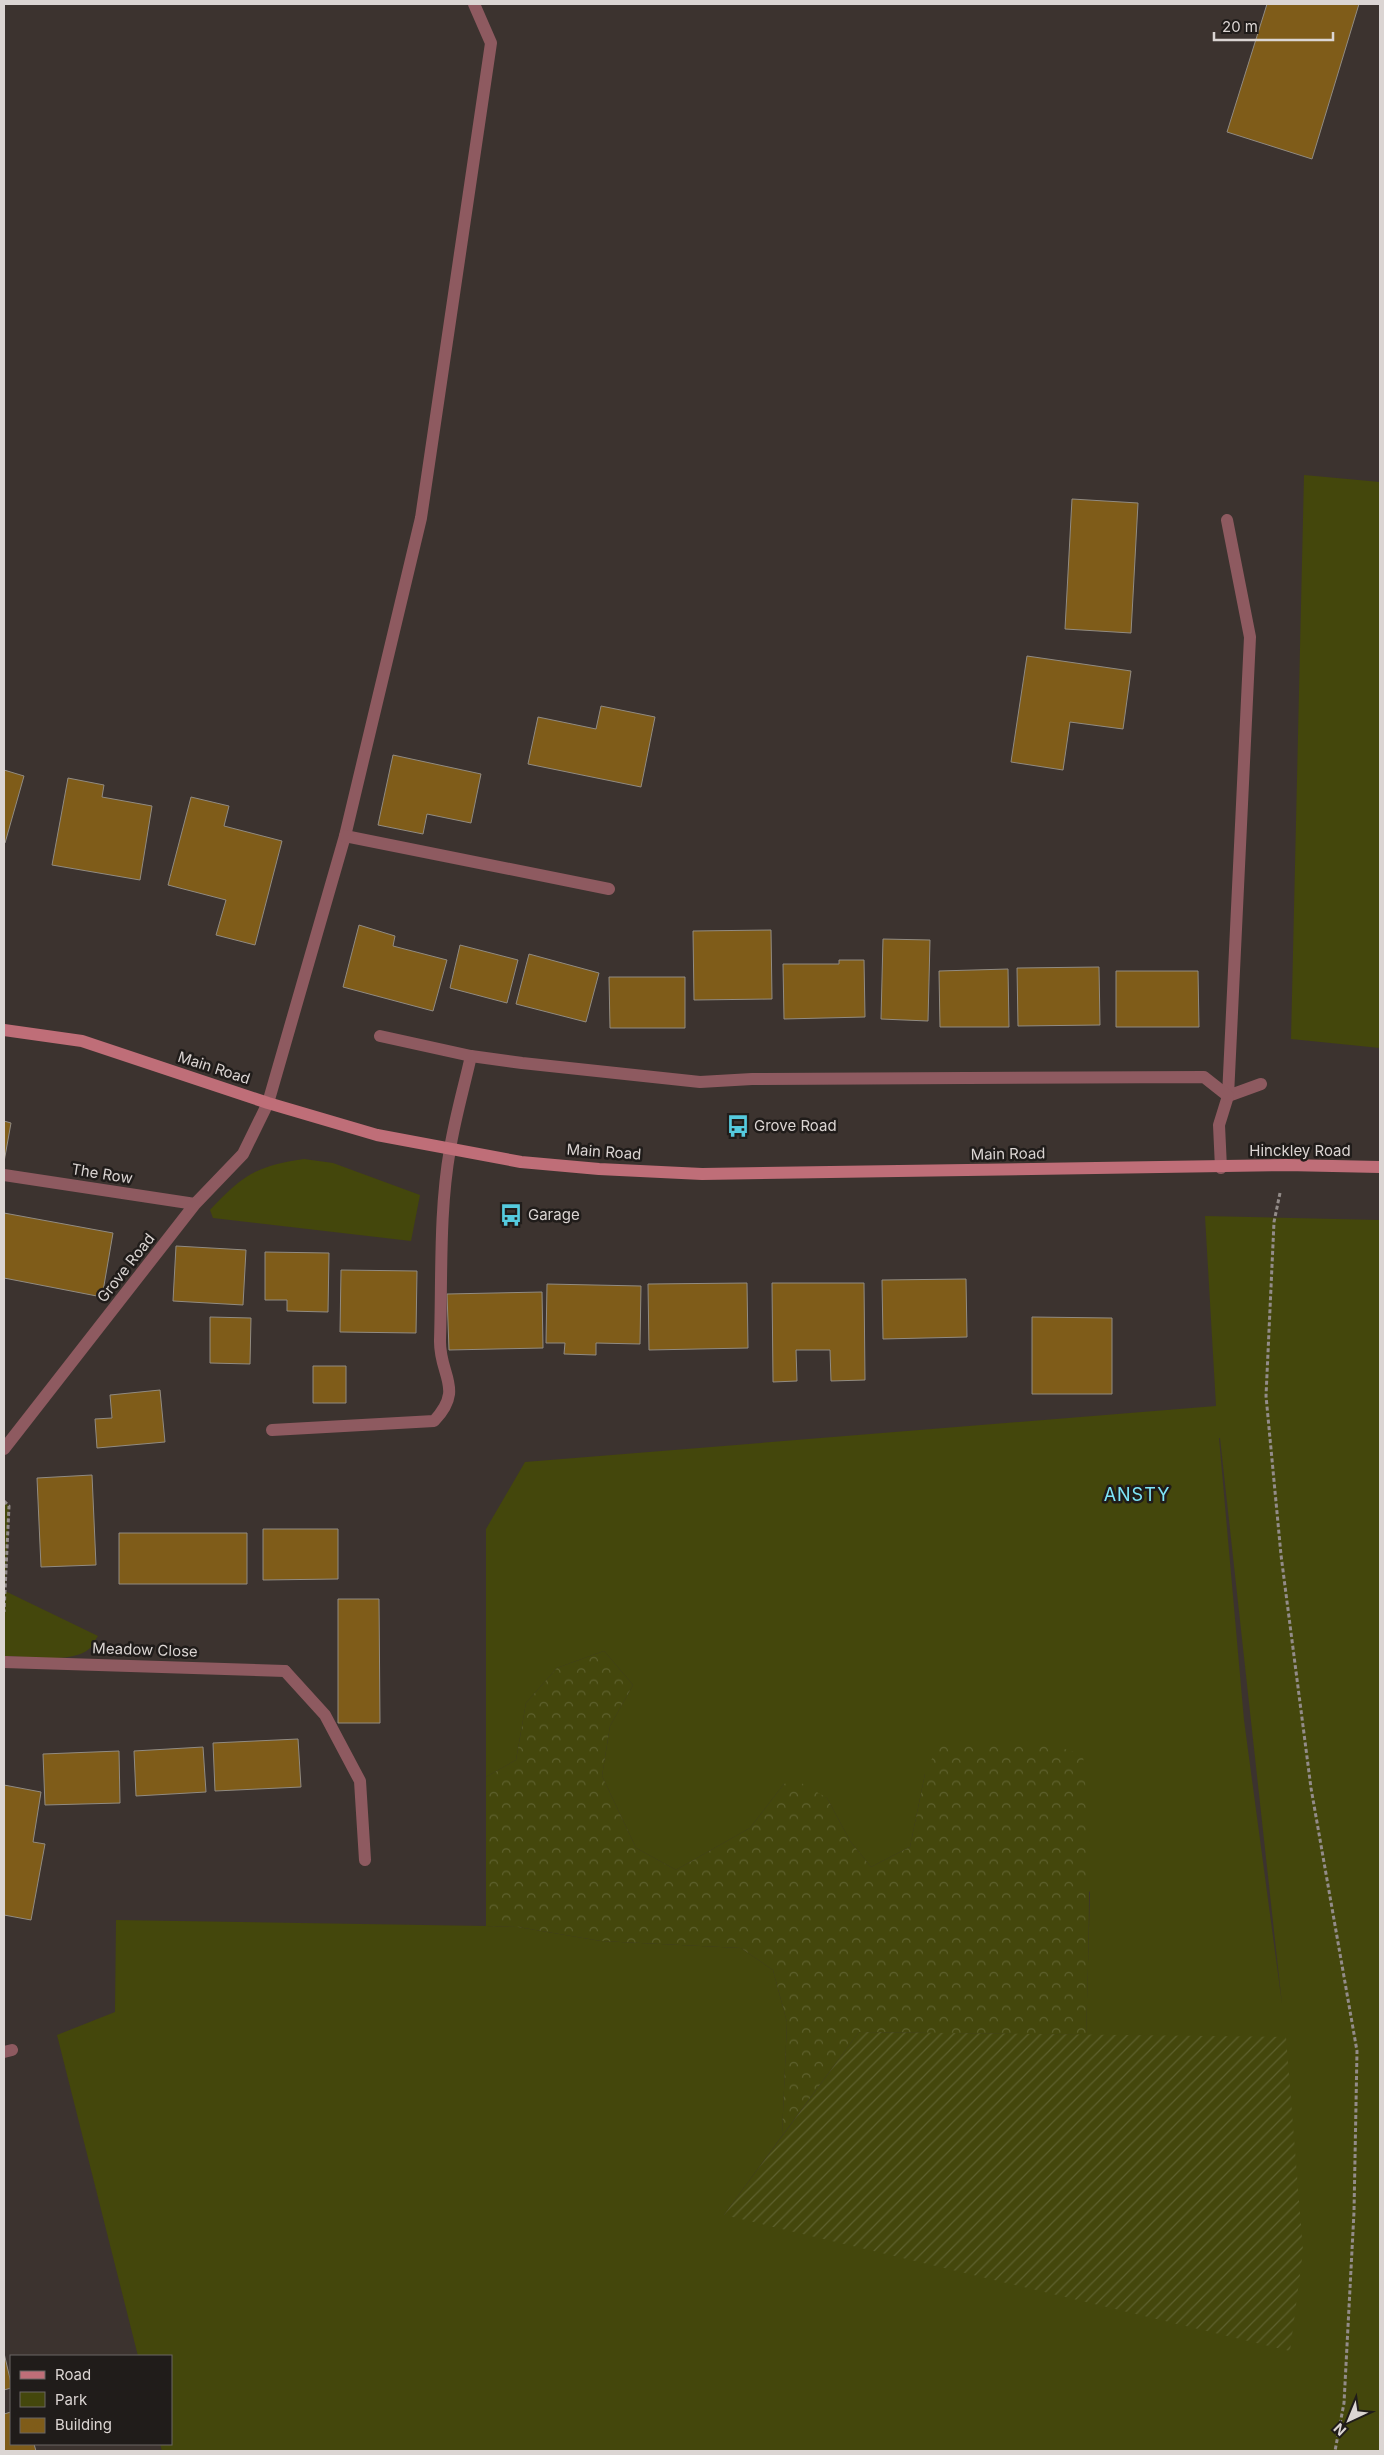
<svg xmlns="http://www.w3.org/2000/svg" width="1384" height="2455" viewBox="0 0 1384 2455" font-family="Inter,sans-serif">
<defs>
<pattern id="forest-crowns" width="20" height="18" patternUnits="userSpaceOnUse" patternTransform="scale(1.25)"><rect width="20" height="18" fill="#44470c"/><path d="M2 6a3 3 0 1 1 6 0M12 15a3 3 0 1 1 6 0" fill="none" stroke="#5e612e"/></pattern>
<pattern id="garden-furrows" width="10" height="10" patternUnits="userSpaceOnUse" patternTransform="scale(1.25)"><rect width="10" height="10" fill="#44470c"/><path d="M-1 1l2-2M0 10L10 0M9 11l2-2" fill="none" stroke="#5e612e"/></pattern>
</defs>
<rect width="100%" height="100%" fill="#3c332f"/>
<path fill="#44470c" fill-rule="evenodd" d="M1304,475L1380,482V1048L1291,1039Z
M304,1159L333,1163L420,1195L411,1241L213,1218L210,1210C243,1175 256,1166 304,1159Z
M1205,1216L1380,1220V2451H162L160,2444H171V2356H138L57,2035L115,2012L116,1920L486,1926L518,1927L601,1941L741,1948L773,1970L787,2022L782,2136L724,2215L1286,2038L1086,2035L1090,1892L925,1774L910,1847L871,1867L850,1841L827,1798L784,1784L750,1828L676,1870L636,1848L602,1776L610,1726L633,1685L604,1651L557,1668L526,1703L516,1760L486,1777V1529L525,1462L1216,1406ZM1219,1438H1220L1282,2004L1244,1720Z
M4,1501L9,1506L5,1591L98,1636C95,1640 93,1646 89,1649C72,1664 26,1656 4,1656Z"/>
<path fill="url(#forest-crowns)" d="M604,1651L633,1685L610,1726L602,1776L636,1848L676,1870L750,1828L784,1784L796,1780L827,1798L850,1841L871,1867L910,1847L925,1774L938,1745L1040,1741L1083,1755C1092,1848 1089,1941 1086,2035L859,2032L782,2136L787,2022L773,1970L741,1948L601,1941L518,1927L486,1926V1777L516,1760L526,1703L557,1668Z"/>
<path fill="url(#garden-furrows)" d="M859,2032L1286,2037L1303,2251L1290,2351L724,2215Z"/>
<path fill="#7f5c19" stroke="#918b82" d="M1267,4H1359L1312,159L1227,132Z
M1072,499L1138,503L1131,633L1065,629Z
M1027,656L1131,671L1123,729L1070,722L1063,770L1011,762Z
M601,706L655,717L641,787L528,764L538,717L596,729Z
M393,755L481,774L471,823L427,814L423,834L378,825Z
M4,770L24,776L5,843H4Z
M68,778L104,785L102,797L152,806L140,880L52,865Z
M191,797L229,806L224,826L282,841L255,945L216,935L226,900L168,885Z
M359,925L395,936L393,946L447,960L433,1011L343,987Z
M771,930L772,999L694,1000L693,931Z
M883,939L930,940L928,1021L881,1019Z
M460,945L518,960L507,1003L450,988Z
M529,954L599,973L586,1022L516,1004Z
M839,960H864L865,1017L784,1019L783,964H839Z
M1099,967L1100,1025L1018,1026L1017,968Z
M1008,969L1009,1027H940L939,971Z
M1116,971H1198L1199,1027H1116Z
M609,977H685V1028H610Z
M4,1121L11,1123L4,1162Z
M4,1213L113,1233L102,1297L4,1278Z
M176,1246L246,1250L243,1305L173,1301Z
M265,1252L329,1253L328,1312L287,1311V1300H265Z
M341,1270L417,1271L416,1333L340,1332Z
M966,1279L967,1337L883,1339L882,1280Z
M747,1283L748,1348L649,1350L648,1284Z
M772,1283H864L865,1380L831,1381L830,1350H796L797,1381L773,1382Z
M547,1284L641,1286L640,1344L596,1343V1355L564,1354L565,1343H546Z
M542,1292L543,1348L449,1350L447,1294Z
M210,1317L251,1318L250,1364L210,1363Z
M1032,1317L1112,1318V1394H1032Z
M313,1366H346V1403H313Z
M160,1390L165,1442L97,1448L95,1419L112,1418L110,1395Z
M92,1475L96,1565L41,1567L37,1478Z
M263,1529H338V1579L263,1580Z
M119,1533H247V1584H119Z
M338,1599H379L380,1723H338Z
M298,1739L301,1787L215,1791L213,1743Z
M203,1747L206,1792L136,1796L134,1751Z
M119,1751L120,1803L45,1805L43,1754Z
M4,1785L41,1792L33,1842L45,1844L31,1920L4,1915Z
M4,2353L11,2383V2388L4,2390Z
M11,2412V2444H34L36,2451H4V2414Z"/>
<g fill="none" stroke-linecap="round" stroke-linejoin="round">
<path stroke="#938c89" stroke-width="3" stroke-dasharray="4 2.5" stroke-linecap="butt" d="M1280,1193L1274,1222L1266,1396L1281,1555L1311,1788L1357,2051L1354,2212L1344,2403L1335,2451
M4,1501L9,1506L4,1612"/>
<path stroke="#8e5a60" stroke-width="12" d="M1227,520L1250,637L1228,1096L1261,1084
M268,1103L345,836L421,518L491,43L474,4
M272,1430L434,1421C465,1388 439,1376 440,1340C442,1276 439,1212 450,1149C455,1118 464,1087 471,1056
M285,1671L325,1715L360,1781L365,1860
M4,2052L12,2050"/>
<path stroke="#8e5a60" stroke-width="12" d="M345,836L609,889
M380,1036L471,1056L522,1063L700,1082L752,1079L1204,1077L1228,1096L1219,1125L1221,1168
M4,1175L195,1204
M4,1449L195,1204L243,1154L268,1103
M4,1662L285,1671"/>
<path stroke="#bf6e78" stroke-width="12" d="M4,1030L82,1041L268,1103L377,1135L521,1162L599,1169L702,1174L1286,1165L1380,1167"/>
</g>
<defs>
<symbol id="bus-bare" viewBox="-9 -9 18 18"><path d="M-5-6H5V4H4V6H2V4H-2V6H-4V4H-5ZM-3.5-4V0h7V-4ZM-3.5 1.2v1.5H-2V1.2ZM2 1.2v1.5H3.5V1.2Z" fill="#55cade" stroke="#201c1a" stroke-width="2.5" paint-order="stroke"/></symbol>
</defs>
<g fill-rule="evenodd">
<use href="#bus-bare" x="722" y="1110" width="32" height="32"/>
<use href="#bus-bare" x="495" y="1199" width="32" height="32"/>
</g>
<g text-anchor="middle" stroke-width="5" stroke-linejoin="round" paint-order="stroke">
<g font-size="15" fill="#dbd5d3" stroke="#201c1a">
<text transform="translate(214 1068) rotate(18)" y="5">Main Road</text>
<text x="1300" y="1156">Hinckley Road</text>
<text transform="translate(604 1152) rotate(4)" y="5">Main Road</text>
<text transform="translate(1008 1154) rotate(-1)" y="5">Main Road</text>
<text transform="translate(102 1174) rotate(9)" y="5">The Row</text>
<text transform="translate(126 1268) rotate(-52)" y="5">Grove Road</text>
<text transform="translate(145 1650) rotate(2)" y="5">Meadow Close</text>
</g>
<g font-size="15" fill="#dbd5d3" stroke="#201c1a" text-anchor="start">
<text x="754" y="1131">Grove Road</text>
<text x="528" y="1220">Garage</text>
</g>
<g font-size="18" letter-spacing="1" fill="#7de5f8" stroke="#201c1a">
<text x="1137" y="1501">ANSTY</text>
</g>
</g>
<rect width="1384" height="2455" fill="none" stroke="#dbd5d3" stroke-width="10"/>
<rect x="10" y="2355" width="162" height="90" fill="#201c1a" stroke="#6b6664"/>
<rect x="20" y="2371" width="25" height="8" fill="#bf6e78" stroke="#6b6664"/>
<text x="55" y="2380" font-size="15" fill="#dbd5d3">Road</text>
<rect x="20" y="2392" width="25" height="15" fill="#44470c" stroke="#6b6664"/>
<text x="55" y="2405" font-size="15" fill="#dbd5d3">Park</text>
<rect x="20" y="2418" width="25" height="15" fill="#7f5c19" stroke="#6b6664"/>
<text x="55" y="2430" font-size="15" fill="#dbd5d3">Building</text>
<g transform="translate(1349 2420) rotate(224)" stroke="#201c1a" stroke-width="4" paint-order="stroke">
<path d="M0-4L9 19L0 12L-9 19Z" fill="#dbd5d3"/>
<text y="-8" font-size="14" font-weight="bold" text-anchor="middle" fill="#dbd5d3">N</text>
</g>
<path d="M1214 32v8h119v-8" fill="none" stroke="#dbd5d3" stroke-width="2.5"/>
<text x="1222" y="32" font-size="15" fill="#dbd5d3" stroke="#201c1a" stroke-width="4" paint-order="stroke">20 m</text>
</svg>
